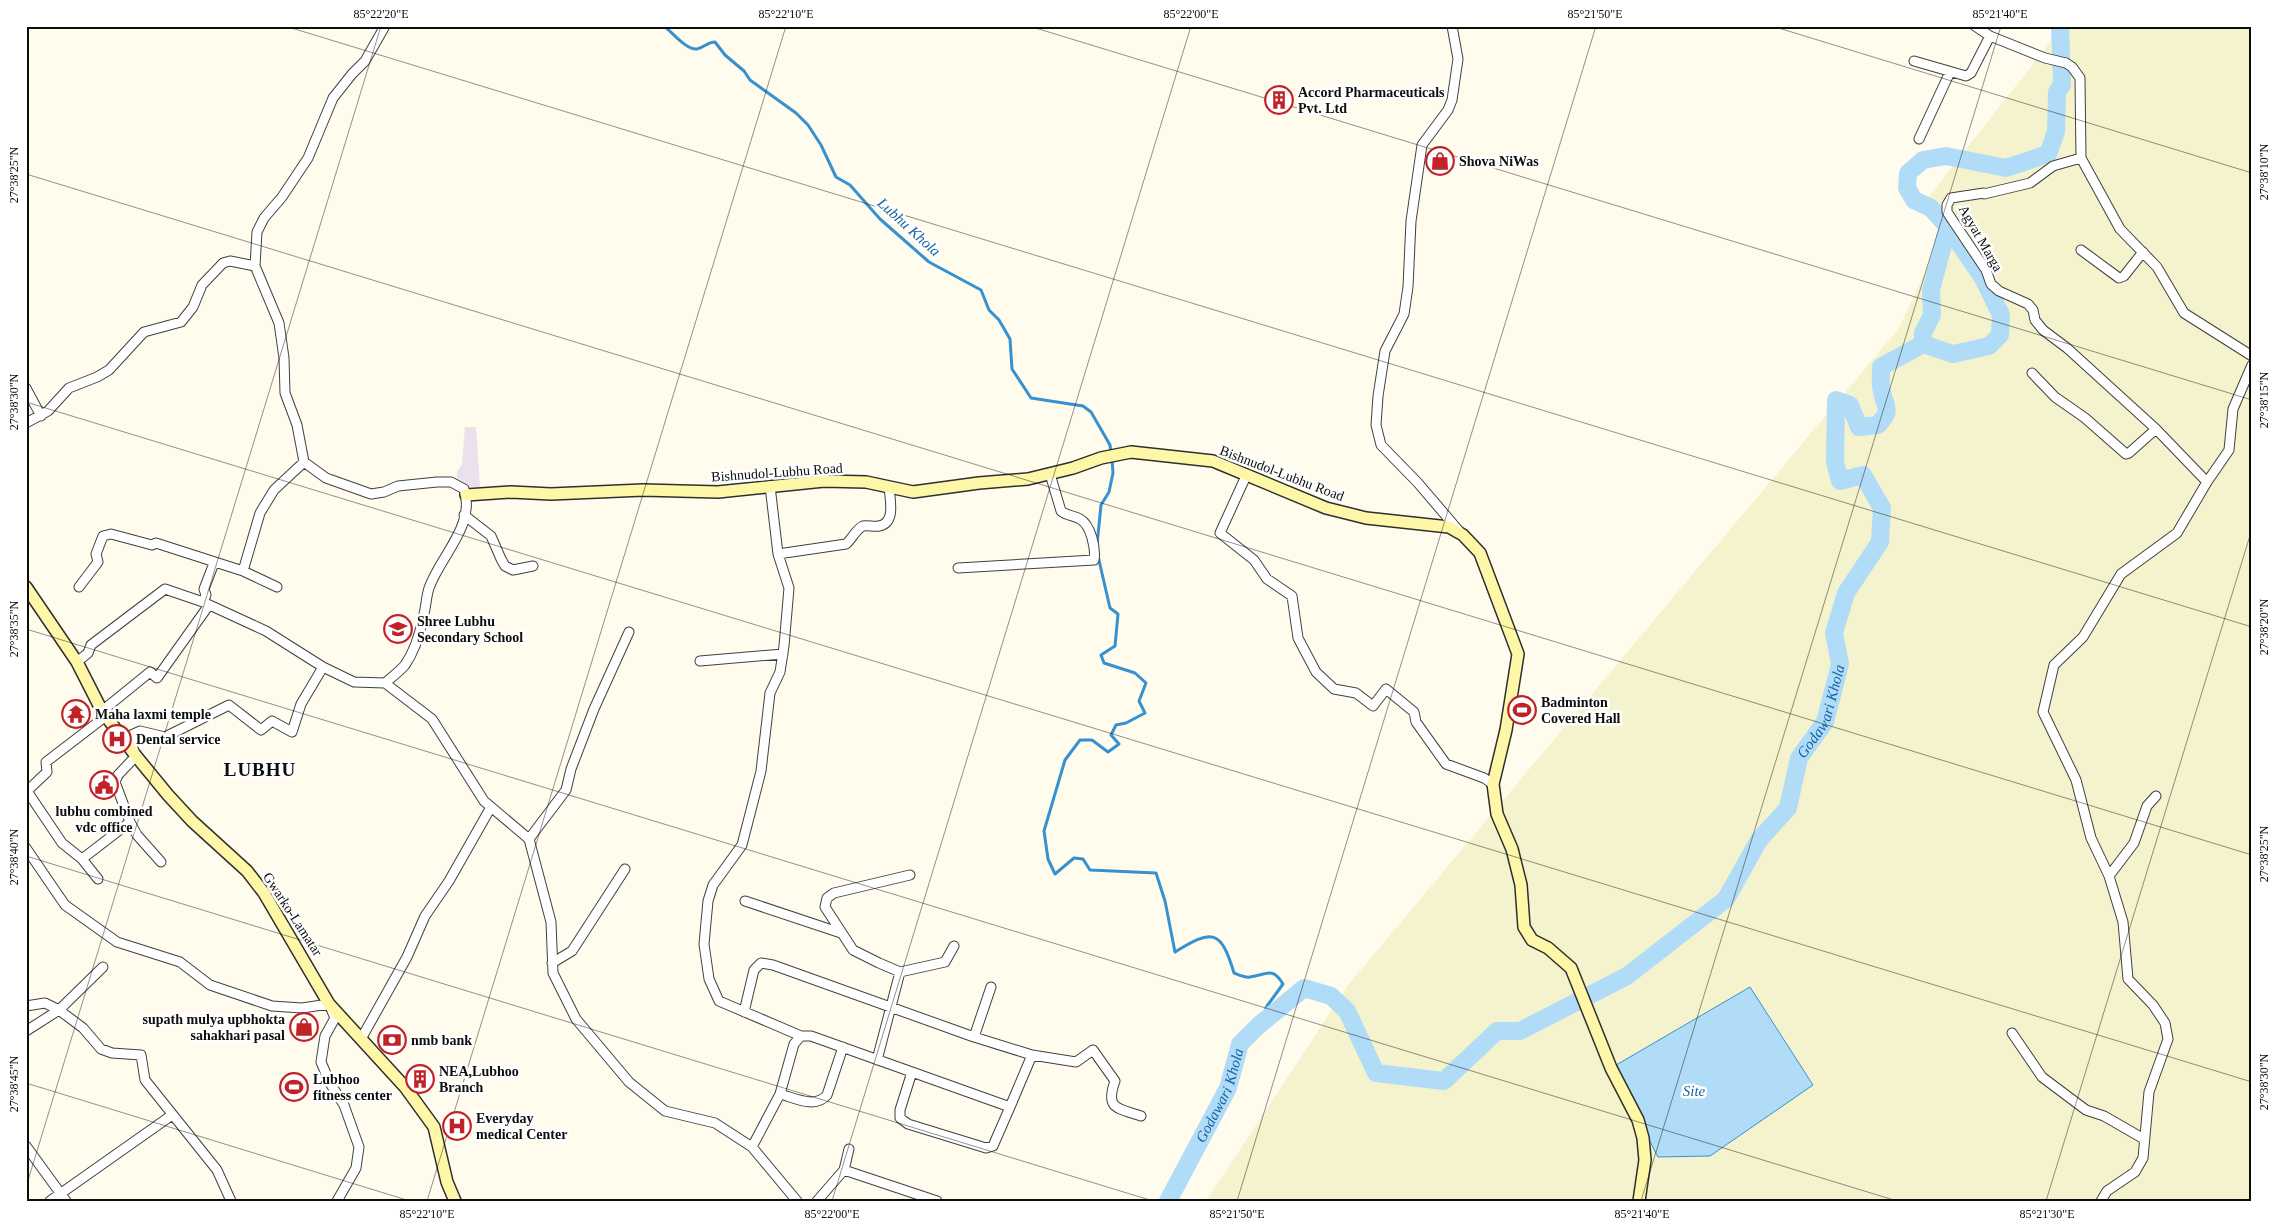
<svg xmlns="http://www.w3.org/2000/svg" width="2278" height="1227" viewBox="0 0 2278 1227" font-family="Georgia,serif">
<rect width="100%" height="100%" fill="#fffced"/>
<path fill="#ebe1ec" d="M465,427H476L480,487L457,486V472L462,464Z"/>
<path fill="#f5f3cd" d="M2063,26H2252V1201H1206L1349,984L1899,328L1948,221L1918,210Z"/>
<path fill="#b1dcf8" stroke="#3691d0" d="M1750,987L1813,1085L1710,1156L1658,1157L1611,1068Z"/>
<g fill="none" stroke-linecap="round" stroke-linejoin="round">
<path stroke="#3691d0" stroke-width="3" d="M664,26C672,32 686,50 697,49C704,48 707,42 715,42L725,55L744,71L750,80L796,113L808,125L821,145L836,177L850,185L880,219L929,262L981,290L989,310L999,320L1010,339L1012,369L1031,398L1083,406L1091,412L1110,445L1111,453
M1097,545L1101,505L1109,492L1113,473L1112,459
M1098,556L1110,608L1118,614L1115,646L1101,655L1104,663L1135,673L1146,683L1139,701L1145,713L1126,723L1116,725L1111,735L1119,744L1108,752L1092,740H1080L1065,760L1044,831L1048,859L1055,874L1074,858L1083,859L1090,870L1156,873L1165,901L1175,952C1212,929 1221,929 1234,973C1239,975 1245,978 1250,977C1267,975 1272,966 1283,984L1267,1006L1258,1026"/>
<g stroke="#b1dcf8" stroke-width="18">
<path d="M1923,344V333L1932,315L1931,290L1948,227"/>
<path id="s1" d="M1168,1201L1228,1088L1240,1044L1258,1026L1304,988L1331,996L1347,1011L1376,1073L1444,1081L1497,1031H1520L1627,976L1726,899L1759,840L1788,808L1799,758L1825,722L1840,664L1834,633L1846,593L1880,542L1882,508L1863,475L1840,481L1835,462L1836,400L1850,405L1859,427L1878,425C1892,409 1886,410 1882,392C1880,385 1881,375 1881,367L1923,344L1953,354L1989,346L2000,335L2001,315L1983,278L1948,227L1931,208L1914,200L1907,188L1908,173L1923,160L1946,156L2006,168L2048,154L2056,132L2057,92L2062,85L2060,26"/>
</g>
<defs>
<path id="street" d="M385,26L365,61L352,74L333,98L308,158L282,197L264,218L257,232L255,266L279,323L284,358L285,393L297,425L304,462L326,478L371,494L384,492L398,486L437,482H451L464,489C476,526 440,556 429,588C426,597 426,608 423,618C420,633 414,652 405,665C400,671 392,677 385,683L432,719L484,801L529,839L551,922L553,973L576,1019L629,1082L665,1111L715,1123L752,1147L797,1201
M1452,26L1458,59L1452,100L1448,110L1422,145L1411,221L1408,287L1404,314L1385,351L1378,396L1376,425L1381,445L1418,483L1459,531
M1975,26L1990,36L2045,58L2066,63L2072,67L2080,78L2081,158L2120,229L2157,267L2184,313L2252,356
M1914,61L1966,76L1971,73L1990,36
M1919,139L1950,72
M2081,158L2053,166L2030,183L1984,194V193L1951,198L1947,205V212L1986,270L1991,284L1999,291L2028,304L2033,310L2035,320L2043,330L2067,348L2156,429L2207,482
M2081,250L2119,278L2124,276L2143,252
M2032,373L2055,397L2085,418L2126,454L2129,453L2156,429
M26,388L41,416
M26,423L48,411L69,388L97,377L109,370L144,332L181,322L193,307L202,285L223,263L230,261L255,266
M1246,476L1220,533L1254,560L1267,579L1292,596L1298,638L1316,672L1334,689L1356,693L1373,706L1386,689L1414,712L1416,722L1446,764L1484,778L1493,784
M770,486L778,554L789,588L784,646L780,672L770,693L761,771L742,845L713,885L708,901L704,944L709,979L719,1001L801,1036
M464,515L491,536L501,559L505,566L513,570L533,566
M778,554L846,544C852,539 856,529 863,526C868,525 874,527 879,526C896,523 890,500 889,487
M958,568L1094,560C1096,549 1091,525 1080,519C1073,515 1067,516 1061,511L1050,474
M243,571L260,513L274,490L304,462
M79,587L98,562L96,554L103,536L111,534L152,545L156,543L243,571L277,587
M203,602L206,595L204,589L214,563
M700,661L783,654
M77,662L88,653L91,645L165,589L203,602L266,631L323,667L354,682L385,683
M102,711L150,672L157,678L209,605
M27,791L62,843L82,859L98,879
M26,792L47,772L46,762L106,716
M529,839L566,790L571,769L594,709L629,632
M26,848L65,905L117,942L180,962L210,985L272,1006L302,1008L329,1004L335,1018L325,1036L321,1062L330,1083L344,1105L359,1147L356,1168L337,1201
M82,859L130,822
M161,862L137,835L130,822L115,782L118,775L136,756L132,746L131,735L140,731L165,737L229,705L261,730L272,721L292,732L301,704L323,667
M910,875L834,893L827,898L825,907L853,950L879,963L900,972L945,962L954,946
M2109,876L2134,843L2147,806L2156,796
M745,901L841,933
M552,963L572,951L625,869
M26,1006L45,1003L59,1010L83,1028L101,1049L112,1053L141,1055L145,1080L217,1170L231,1201
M744,1012L754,970L761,963L773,965L974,1037
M26,1031L59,1010L103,967
M2012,1033L2042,1077L2086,1110L2104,1116L2144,1139
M361,1039L407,957L425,916L449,881L491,807
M1032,1055L1076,1062L1093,1050L1115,1081C1105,1109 1117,1108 1141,1116
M877,1060L900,972
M912,1072L900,1110V1118L908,1124L986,1148L993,1146L1010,1107
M780,1094C795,1098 815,1109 827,1095L843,1047
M26,1146L66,1201
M752,1147L780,1094L794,1044L801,1036H811L1010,1107L1032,1055L974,1037L991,987
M844,1170L937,1201
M50,1201L172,1115
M817,1201L844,1170L849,1149
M2101,1201L2107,1191L2135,1172L2143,1158L2149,1092L2168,1039L2165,1023L2153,1005L2128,979L2123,922L2109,876L2091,838L2076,780L2043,712L2054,665L2083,637L2121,574L2177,533L2207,482L2229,450L2233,409L2252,365"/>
<path id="secondary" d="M466,495L511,492L551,494L643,490L718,492L824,481L866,482L913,492L979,483L1028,479L1073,468L1101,458L1131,452L1213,461L1326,508L1366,518L1449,527L1463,535L1480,553L1518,654L1506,730L1493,784L1497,814L1512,849L1521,885L1524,927L1532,940L1548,948L1571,968L1611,1068L1638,1120L1643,1138L1645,1160L1639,1201
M26,587L77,662L102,711L136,756L168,795L192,821L247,871L264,893L329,1004L405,1087L434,1127L447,1182L455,1201"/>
</defs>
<use href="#street" stroke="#404040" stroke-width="11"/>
<use href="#secondary" stroke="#2f2f2f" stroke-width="14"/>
<use href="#street" stroke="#fff" stroke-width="9"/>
<use href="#secondary" stroke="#fff7a8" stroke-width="11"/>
</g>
<path fill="none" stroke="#0d0d0d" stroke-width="1" stroke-opacity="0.45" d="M285,26L2252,627M1029,26L2252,400M1772,26L2252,173M26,174L2252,855M26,402L2252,1082M26,629L1897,1201M26,856L1153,1201M26,1083L410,1201M26,1187L381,26M427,1201L786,26M832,1201L1191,26M1237,1201L1596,26M1641,1201L2001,26M2046,1201L2252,529"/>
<defs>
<symbol id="building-ring" viewBox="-11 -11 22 22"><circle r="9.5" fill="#fff" stroke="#c12227" stroke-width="1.5"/><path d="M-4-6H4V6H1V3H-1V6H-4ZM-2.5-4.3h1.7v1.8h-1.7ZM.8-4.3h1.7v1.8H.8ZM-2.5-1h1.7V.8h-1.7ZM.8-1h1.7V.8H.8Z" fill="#c12227"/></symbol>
<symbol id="shop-ring" viewBox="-11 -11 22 22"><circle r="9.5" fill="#fff" stroke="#c12227" stroke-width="1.5"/><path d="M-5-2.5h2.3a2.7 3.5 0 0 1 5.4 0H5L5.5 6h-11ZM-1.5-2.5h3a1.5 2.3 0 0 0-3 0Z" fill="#c12227"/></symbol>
<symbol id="school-ring" viewBox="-11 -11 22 22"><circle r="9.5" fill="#fff" stroke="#c12227" stroke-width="1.5"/><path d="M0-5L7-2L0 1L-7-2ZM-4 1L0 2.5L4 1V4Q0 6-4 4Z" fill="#c12227"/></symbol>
<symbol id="stadium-ring" viewBox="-11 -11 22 22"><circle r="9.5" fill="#fff" stroke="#c12227" stroke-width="1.5"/><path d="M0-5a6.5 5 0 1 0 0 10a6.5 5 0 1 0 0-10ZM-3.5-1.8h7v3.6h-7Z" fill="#c12227"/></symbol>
<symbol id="temple-ring" viewBox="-11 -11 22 22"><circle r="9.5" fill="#fff" stroke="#c12227" stroke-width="1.5"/><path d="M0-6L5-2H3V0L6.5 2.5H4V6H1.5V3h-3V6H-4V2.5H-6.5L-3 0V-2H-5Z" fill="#c12227"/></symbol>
<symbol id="hospital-ring" viewBox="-11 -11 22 22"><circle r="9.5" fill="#fff" stroke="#c12227" stroke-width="1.5"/><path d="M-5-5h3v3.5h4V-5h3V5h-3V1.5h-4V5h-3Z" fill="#c12227"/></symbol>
<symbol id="civic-ring" viewBox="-11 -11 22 22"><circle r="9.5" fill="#fff" stroke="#c12227" stroke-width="1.5"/><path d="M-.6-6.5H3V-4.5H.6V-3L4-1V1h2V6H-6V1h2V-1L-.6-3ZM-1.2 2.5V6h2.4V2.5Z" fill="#c12227"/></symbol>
<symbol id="bank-ring" viewBox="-11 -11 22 22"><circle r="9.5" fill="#fff" stroke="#c12227" stroke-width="1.5"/><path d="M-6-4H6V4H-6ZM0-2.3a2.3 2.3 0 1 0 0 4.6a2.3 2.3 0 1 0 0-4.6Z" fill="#c12227"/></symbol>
</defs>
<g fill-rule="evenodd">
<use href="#building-ring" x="1263" y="84" width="32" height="32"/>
<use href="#shop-ring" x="1424" y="145" width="32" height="32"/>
<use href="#school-ring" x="382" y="613" width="32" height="32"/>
<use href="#stadium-ring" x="1506" y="694" width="32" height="32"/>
<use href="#temple-ring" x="60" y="698" width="32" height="32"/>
<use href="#hospital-ring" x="101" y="723" width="32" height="32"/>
<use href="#civic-ring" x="88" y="769" width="32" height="32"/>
<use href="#shop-ring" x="288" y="1011" width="32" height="32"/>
<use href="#bank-ring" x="376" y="1024" width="32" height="32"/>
<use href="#building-ring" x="404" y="1063" width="32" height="32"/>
<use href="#stadium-ring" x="278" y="1071" width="32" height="32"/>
<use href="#hospital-ring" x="441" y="1110" width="32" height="32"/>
</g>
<g text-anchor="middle" stroke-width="5" stroke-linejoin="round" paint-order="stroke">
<g font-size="14" font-weight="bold" fill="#0d0d0d" stroke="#fff" text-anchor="start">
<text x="1298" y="97">Accord Pharmaceuticals<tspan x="1298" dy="16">Pvt. Ltd</tspan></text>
<text x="1459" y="166">Shova NiWas</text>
<text x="417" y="626">Shree Lubhu<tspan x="417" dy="16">Secondary School</tspan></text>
<text x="1541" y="707">Badminton<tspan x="1541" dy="16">Covered Hall</tspan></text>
<text x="95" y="719">Maha laxmi temple</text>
<text x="136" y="744">Dental service</text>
<text x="104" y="816" text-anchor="middle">lubhu combined<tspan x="104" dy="16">vdc office</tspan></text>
<text x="285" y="1024" text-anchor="end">supath mulya upbhokta<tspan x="285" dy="16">sahakhari pasal</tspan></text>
<text x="411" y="1045">nmb bank</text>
<text x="439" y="1076">NEA,Lubhoo<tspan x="439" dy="16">Branch</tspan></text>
<text x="313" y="1084">Lubhoo<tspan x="313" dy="16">fitness center</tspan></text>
<text x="476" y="1123">Everyday<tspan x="476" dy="16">medical Center</tspan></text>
</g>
<g font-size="14" fill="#0d0d0d" stroke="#fff">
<text transform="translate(1981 238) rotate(60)" y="5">Agyat Marga</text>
<text transform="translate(777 472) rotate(-4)" y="5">Bishnudol-Lubhu Road</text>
<text transform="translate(1282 473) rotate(21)" y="5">Bishnudol-Lubhu Road</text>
<text transform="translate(293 914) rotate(57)" y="5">Gwarko-Lamatar</text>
</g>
<g font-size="15" font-style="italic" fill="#1362a2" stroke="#fff">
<text transform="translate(909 227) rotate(42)" y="5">Lubhu Khola</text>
<text dy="5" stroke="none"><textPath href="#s1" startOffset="1002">Godawari Khola</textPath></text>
<text x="1694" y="1096">Site</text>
<text dy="5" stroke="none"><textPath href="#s1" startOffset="118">Godawari Khola</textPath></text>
</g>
<g font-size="19" font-weight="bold" letter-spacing="1" fill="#0d0d0d" stroke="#fff">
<text x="260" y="776">LUBHU</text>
</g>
</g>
<rect width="2278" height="1227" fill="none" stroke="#ffffff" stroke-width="55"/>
<rect x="28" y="28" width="2222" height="1172" fill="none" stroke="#0d0d0d" stroke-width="2"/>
<g font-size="12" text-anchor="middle" fill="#0d0d0d">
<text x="381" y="18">85°22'20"E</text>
<text x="786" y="18">85°22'10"E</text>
<text x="1191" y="18">85°22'00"E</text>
<text x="1595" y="18">85°21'50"E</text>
<text x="2000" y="18">85°21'40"E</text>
<text transform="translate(2264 172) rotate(-90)" y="4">27°38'10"N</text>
<text transform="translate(14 175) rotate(-90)" y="4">27°38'25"N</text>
<text transform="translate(2264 400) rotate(-90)" y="4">27°38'15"N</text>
<text transform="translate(14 402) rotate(-90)" y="4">27°38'30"N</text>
<text transform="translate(2264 627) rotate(-90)" y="4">27°38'20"N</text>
<text transform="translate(14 629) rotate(-90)" y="4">27°38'35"N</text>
<text transform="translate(2264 854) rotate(-90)" y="4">27°38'25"N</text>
<text transform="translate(14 857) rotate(-90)" y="4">27°38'40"N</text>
<text transform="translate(2264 1082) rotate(-90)" y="4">27°38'30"N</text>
<text transform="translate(14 1084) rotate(-90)" y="4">27°38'45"N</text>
<text x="427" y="1218">85°22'10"E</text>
<text x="832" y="1218">85°22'00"E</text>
<text x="1237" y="1218">85°21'50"E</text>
<text x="1642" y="1218">85°21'40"E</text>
<text x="2047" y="1218">85°21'30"E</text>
</g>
</svg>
